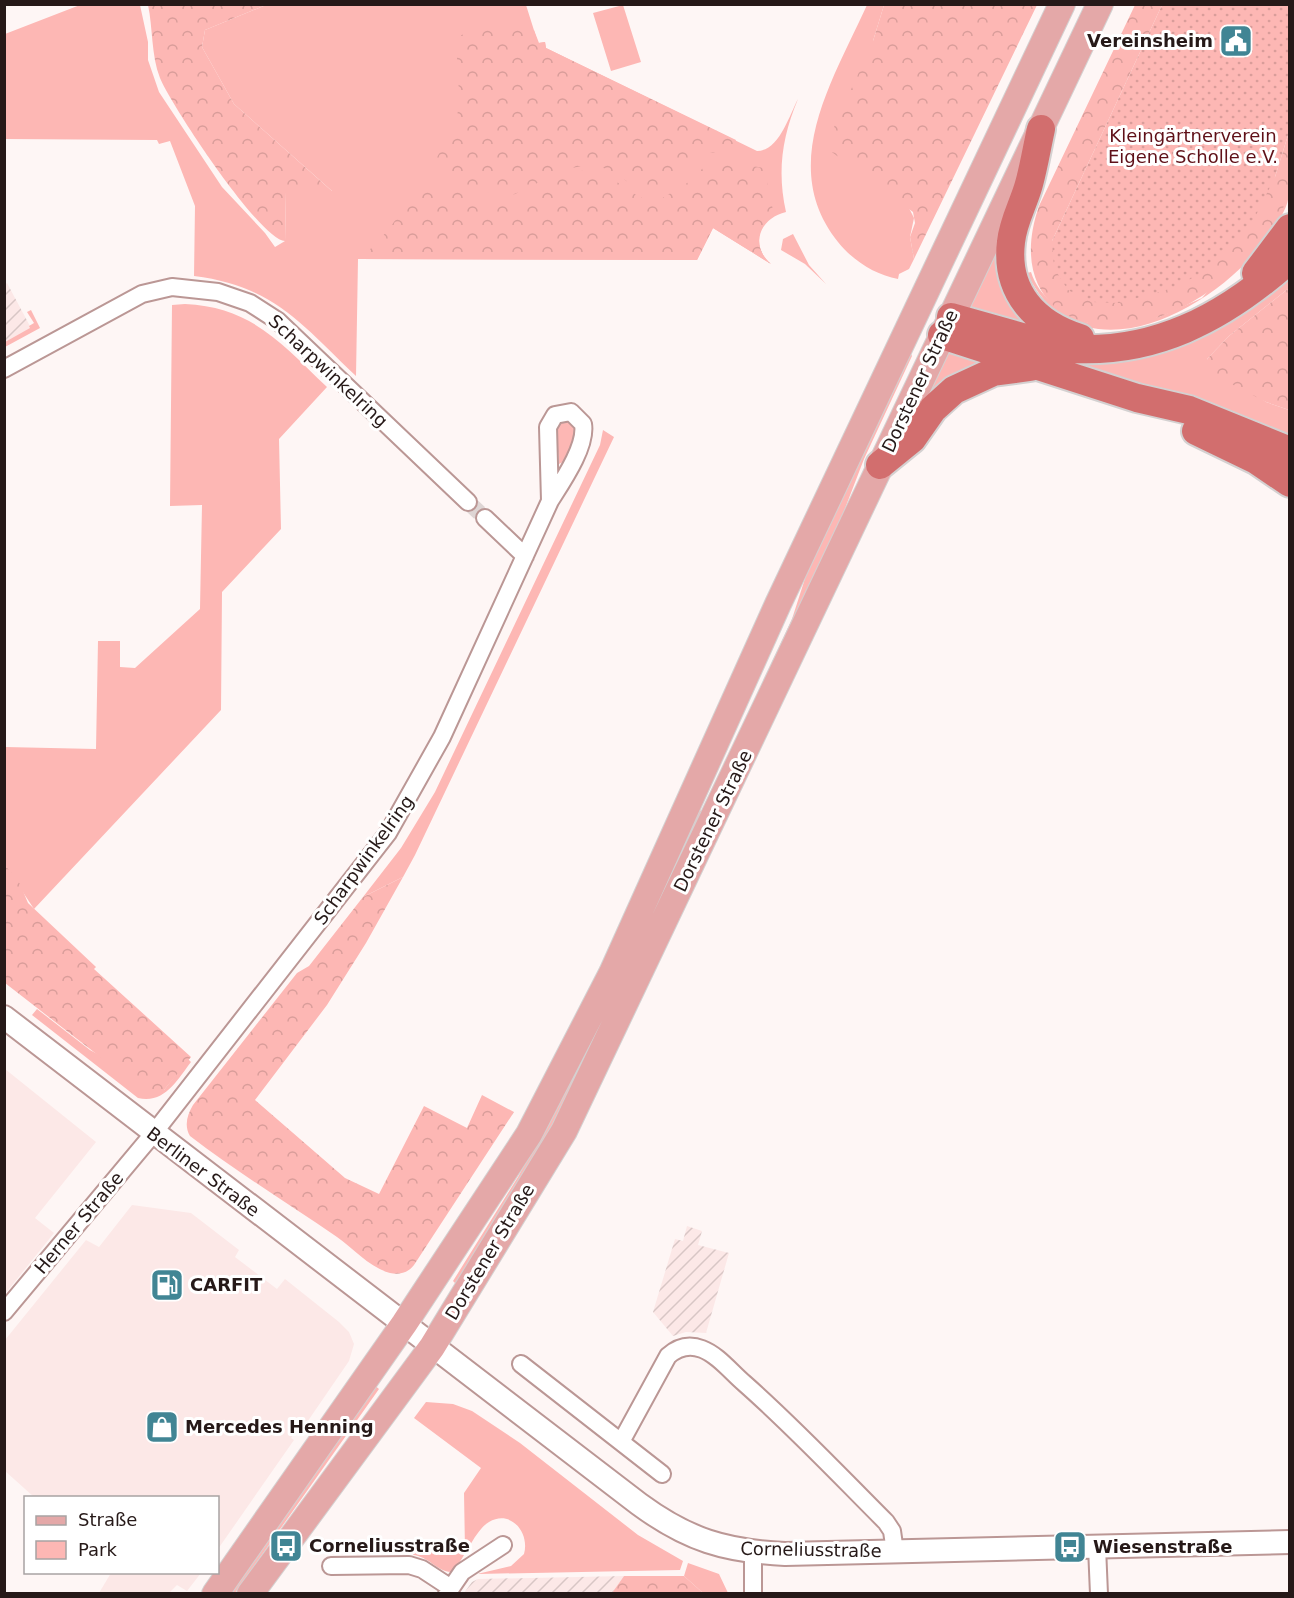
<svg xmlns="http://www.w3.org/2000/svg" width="1294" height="1598" viewBox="0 0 1294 1598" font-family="'DejaVu Sans',sans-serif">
<defs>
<pattern id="industrial-furrows" width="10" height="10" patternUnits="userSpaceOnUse" patternTransform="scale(1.5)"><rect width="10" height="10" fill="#fce8e7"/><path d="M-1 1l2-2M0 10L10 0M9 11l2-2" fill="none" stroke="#d8c6c5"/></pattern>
<pattern id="forest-crowns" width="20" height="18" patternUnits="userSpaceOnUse" patternTransform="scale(1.5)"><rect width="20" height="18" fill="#fdb7b4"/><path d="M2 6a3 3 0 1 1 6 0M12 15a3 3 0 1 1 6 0" fill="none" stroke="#d99d9a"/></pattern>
<pattern id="garden-dots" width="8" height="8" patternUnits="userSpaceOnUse" patternTransform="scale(1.5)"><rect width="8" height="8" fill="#fdb7b4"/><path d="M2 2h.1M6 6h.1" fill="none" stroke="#d99d9a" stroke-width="1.8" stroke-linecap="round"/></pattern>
</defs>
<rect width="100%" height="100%" fill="#fef6f5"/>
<path fill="#fce8e7" d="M5,1069L96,1142L35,1218L54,1233L5,1294Z
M132,1205L191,1213L239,1250L235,1257L277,1289L285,1279L339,1322L349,1332L354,1344L349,1361L301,1431L297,1429L291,1438L294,1440L218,1549V1498L34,1497L5,1471V1340L86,1240L99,1247Z
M111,1573V1572L201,1573L187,1591L177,1585L169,1593H99Z"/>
<path fill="url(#industrial-furrows)" d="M7,283L31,328L5,342L4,285Z
M687,1226L702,1231L698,1245L729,1253L706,1333L686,1332L673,1336L653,1312L675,1239L683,1241Z
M624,1576L612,1593H464L472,1582L478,1579Z"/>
<path fill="#fdb7b4" d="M80,5H140L148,42V60L159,92L222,187L265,233L275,247L285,241L286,192L332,191L234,104L202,47L205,30L266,5H526L538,43L545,42L546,48L757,151C779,151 789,116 798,99C782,137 777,172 786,212C760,218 749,245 771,264L713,228L697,260L358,259L356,376C301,324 274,286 194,276L195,206L170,141L159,144L157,140L5,139V34Z
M623,5L641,62L611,71L593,13Z
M867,5H884L873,41L908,206L914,218L910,237L914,259L909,269L899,274L898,279C876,275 853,261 838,242C777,166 833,80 867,5Z
M1289,192C1289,208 1277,223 1268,236C1218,309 1080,385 1027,273L1031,272C1039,298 1064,314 1089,323L1159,317L1202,298L1285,201Z
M793,234L809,265L826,284L805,264L781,250L783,239Z
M1000,240L1049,336L968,309Z
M1289,268V288L1229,336L1207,359L1266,402L1289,410V444L977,334L1094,359Z
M185,304C252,307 282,344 327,387L279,439L281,529L222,592L221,710L34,909L5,865V747L96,749L98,641H120V667L135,668L200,609L202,505L170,506L172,305Z
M31,310L40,328L5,347V342L30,328L29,326L34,323L27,312Z
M948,351L994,362L915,418Z
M910,352L912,356L864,459L831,545L746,725L744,723L792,619L810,563Z
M570,420L575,425L576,434L563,462L559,464L556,425Z
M603,430L614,437L415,855L403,877L363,897L401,848L435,792L600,445Z
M697,809L704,812L565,1102L523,1181L458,1286L453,1281L518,1177L560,1098Z
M37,1009L90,1050L164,1090L188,1059L191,1062C177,1080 165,1104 138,1098L32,1015Z
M373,1384L379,1389L235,1593L227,1594Z
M426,1402L453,1404L472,1411L520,1443L638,1535L683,1561L680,1570L477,1574L511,1566L524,1554C530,1533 511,1509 489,1522C475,1530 464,1560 452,1572C439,1573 428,1556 413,1555V1552L465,1549L464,1493L481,1468L414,1418Z
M688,1563L719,1574L728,1593H703L684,1576Z"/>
<path fill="url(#forest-crowns)" d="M148,5H266L205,30L202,47L234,104L333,192H286L285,241C260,240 171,105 160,78C151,55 153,28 148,5Z
M884,5H1037L914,259L910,237L915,223L913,212L825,147L873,41Z
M1135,5H1162L1052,241L1275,177L1289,132C1289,151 1293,174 1289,192C1286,209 1270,228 1260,242C1233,276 1200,303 1159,317C1074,346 1007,298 1039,206Z
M481,23L534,30L539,43L545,42L546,48L736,140L730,155L708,152L665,189L653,195C638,192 625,178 611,171C575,154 544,183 510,196C491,195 446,182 434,167V162C446,142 460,121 459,97C459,76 454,56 460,36Z
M711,159L764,168L774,215C755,227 754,250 771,264L713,228L697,260L358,259C377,246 390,227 404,209C409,204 413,195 419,192C448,176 476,204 503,205C535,206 556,167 591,171C615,173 632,200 656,202L692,180Z
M1289,288V410L1266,402L1218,377L1207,359L1229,336Z
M5,865L20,884L28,903L96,967L94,969L191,1057L164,1090L148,1094L5,983Z
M403,877L366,943L327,1005L255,1100L345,1178L379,1194L424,1106L467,1128L482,1095L514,1112L414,1265C408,1273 399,1275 390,1273C370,1268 353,1248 337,1237C287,1203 237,1172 190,1136C184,1126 187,1115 193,1105L297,973L309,966L363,897Z
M624,1576H684L703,1593H612Z"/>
<path fill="url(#garden-dots)" d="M1162,5H1289V132L1275,177L1251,225L1214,265L1177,287L1119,303L1092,302L1068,290L1054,268L1052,241Z"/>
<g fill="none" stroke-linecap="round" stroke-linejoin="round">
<path stroke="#ded5d4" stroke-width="16" stroke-dasharray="16 8" stroke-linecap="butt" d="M468,502L485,518"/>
<defs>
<path id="street" d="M4,369L142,294L172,287L218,292L250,303L278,321L468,502
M485,518L525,556
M4,1312L153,1134L388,833L442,737L550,501C562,482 587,446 583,424L571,412L555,415L548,427L550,501
M521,1364L662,1474
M621,1442L668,1356C678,1347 689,1344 702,1349C718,1355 731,1372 744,1383C794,1427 839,1475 886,1522L892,1531L895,1552
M1097,1547L1099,1594
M753,1552V1594
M331,1566L409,1565L422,1569L451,1588
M447,1594L462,1572L503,1545"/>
<path id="secondary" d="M4,1017L639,1504C688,1540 725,1551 785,1554L1290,1542"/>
<path id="primary" d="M215,1594L404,1324L529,1134L612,973L778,604L1062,4
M250,1594L432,1347L564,1131L1100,4"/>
<path id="highway" d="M1041,129C1037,147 1034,166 1029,184C1024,203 1013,221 1011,242C1005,292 1035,324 1080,338
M1256,273L1290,228
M951,317L1061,348C1152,357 1224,318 1290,259
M942,335L1137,398L1189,410L1290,451
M1196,431L1256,460L1290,483
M880,465L912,439L933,409L954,390L993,372L1030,367"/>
</defs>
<use href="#street" stroke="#bb9795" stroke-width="20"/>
<use href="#secondary" stroke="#bb9795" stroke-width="26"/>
<use href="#primary" stroke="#d4d1d1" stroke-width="28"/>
<use href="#highway" stroke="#d4d1d1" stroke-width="32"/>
<use href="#street" stroke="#fff" stroke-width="16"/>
<use href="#secondary" stroke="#fff" stroke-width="22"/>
<use href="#primary" stroke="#e4a8a8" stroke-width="26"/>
<use href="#highway" stroke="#d26e6e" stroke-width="28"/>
</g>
<defs>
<symbol id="civic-square" viewBox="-11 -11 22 22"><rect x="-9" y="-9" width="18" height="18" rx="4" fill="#418594" stroke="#fff"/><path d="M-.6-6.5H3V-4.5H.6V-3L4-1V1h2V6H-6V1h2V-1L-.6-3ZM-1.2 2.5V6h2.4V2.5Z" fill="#fff"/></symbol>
<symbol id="fuel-square" viewBox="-11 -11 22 22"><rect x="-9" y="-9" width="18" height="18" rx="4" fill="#418594" stroke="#fff"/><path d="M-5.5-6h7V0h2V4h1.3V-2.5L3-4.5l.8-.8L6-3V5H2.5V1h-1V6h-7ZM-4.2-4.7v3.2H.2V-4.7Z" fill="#fff"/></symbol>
<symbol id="shop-square" viewBox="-11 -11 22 22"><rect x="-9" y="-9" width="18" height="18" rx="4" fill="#418594" stroke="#fff"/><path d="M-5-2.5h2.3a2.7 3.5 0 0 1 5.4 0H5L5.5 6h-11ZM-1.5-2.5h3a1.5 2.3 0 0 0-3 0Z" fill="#fff"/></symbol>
<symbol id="bus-square" viewBox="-11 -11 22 22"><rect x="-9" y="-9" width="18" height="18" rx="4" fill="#418594" stroke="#fff"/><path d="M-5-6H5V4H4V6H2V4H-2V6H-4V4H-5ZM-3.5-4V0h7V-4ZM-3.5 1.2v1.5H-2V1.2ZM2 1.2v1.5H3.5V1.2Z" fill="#fff"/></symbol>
</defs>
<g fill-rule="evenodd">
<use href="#civic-square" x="1217" y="22" width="38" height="38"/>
<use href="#fuel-square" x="148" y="1266" width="38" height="38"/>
<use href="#shop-square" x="143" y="1408" width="38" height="38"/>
<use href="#bus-square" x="267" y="1527" width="38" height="38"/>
<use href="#bus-square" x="1051" y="1528" width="38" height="38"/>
</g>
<g text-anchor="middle" stroke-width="6" stroke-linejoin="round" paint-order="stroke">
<g font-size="18" font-weight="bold" fill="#261918" stroke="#fff" text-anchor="start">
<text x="1213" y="47" text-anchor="end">Vereinsheim</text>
<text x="190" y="1291">CARFIT</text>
<text x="185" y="1433">Mercedes Henning</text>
<text x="309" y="1552">Corneliusstraße</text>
<text x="1093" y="1553">Wiesenstraße</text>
</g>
<g font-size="18" fill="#5f1018" stroke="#fff">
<text x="1193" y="142">Kleingärtnerverein<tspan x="1193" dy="21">Eigene Scholle e.V.</tspan></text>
</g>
<g font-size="18" fill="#261918" stroke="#fff">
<text transform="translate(328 371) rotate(43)" y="6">Scharpwinkelring</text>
<text transform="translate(920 381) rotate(-65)" y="6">Dorstener Straße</text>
<text transform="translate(713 821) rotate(-64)" y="6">Dorstener Straße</text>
<text transform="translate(364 860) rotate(-54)" y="6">Scharpwinkelring</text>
<text transform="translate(203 1172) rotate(37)" y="6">Berliner Straße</text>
<text transform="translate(79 1223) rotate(-50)" y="6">Herner Straße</text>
<text transform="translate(490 1252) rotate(-59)" y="6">Dorstener Straße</text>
<text transform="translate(811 1550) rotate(1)" y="6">Corneliusstraße</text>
</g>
</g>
<rect width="1294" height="1598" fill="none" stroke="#261918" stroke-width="12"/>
<rect x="24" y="1496" width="195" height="78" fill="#ffffff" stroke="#a8a3a3" stroke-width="1.5"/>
<rect x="36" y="1516" width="30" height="9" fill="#e4a8a8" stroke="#a8a3a3" stroke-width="1.5"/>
<text x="78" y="1526" font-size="18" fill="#261918">Straße</text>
<rect x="36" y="1541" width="30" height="18" fill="#fdb7b4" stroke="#a8a3a3" stroke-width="1.5"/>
<text x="78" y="1556" font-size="18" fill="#261918">Park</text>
</svg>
